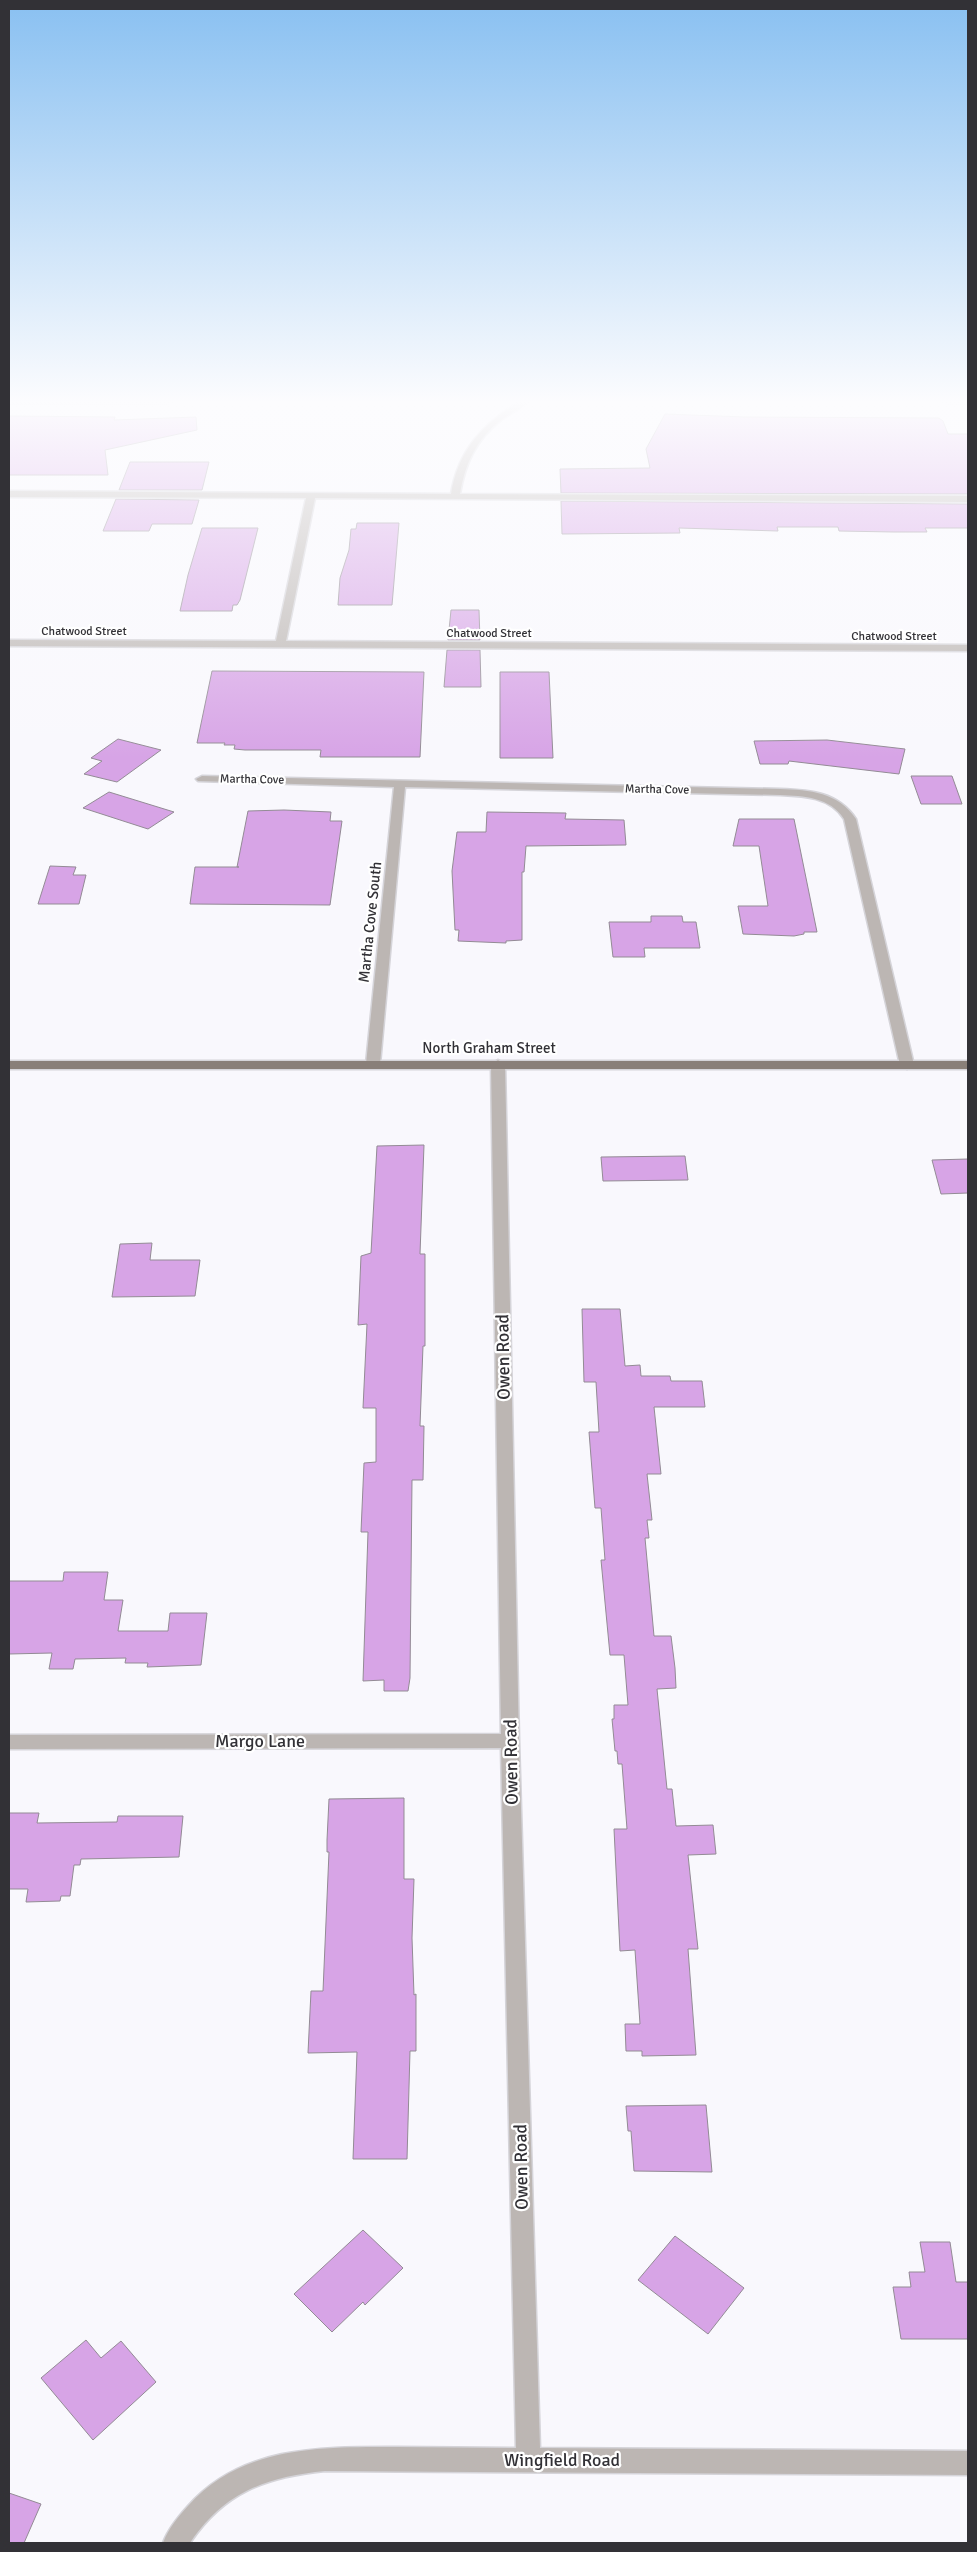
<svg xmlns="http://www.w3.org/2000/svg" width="977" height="2552" viewBox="0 0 977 2552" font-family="Signika,sans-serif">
<rect width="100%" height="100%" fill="#f9f8fd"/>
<path fill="#d7a4e6" stroke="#938b95" d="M665,414L745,417L939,418L943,421L948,434H968V494L561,493L560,469L650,468L646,449Z
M9,416L115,417L114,420L196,417L197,430L105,450L108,475H9Z
M130,462H209L202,490H119Z
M116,499L199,500L192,524H152L149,531H103Z
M561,501L968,504V528H925L927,532H894L839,531L838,527H777L778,531L679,528L680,533L562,534Z
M357,523H399L392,605H338L340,578L349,550L351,529H356Z
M202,528H258L240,600L237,605H233L232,611H180L188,575Z
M451,610H479L480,640H448Z
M447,650H480L481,687H444Z
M212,671L424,672L420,757H320L321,750H245L234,749L235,745H224L225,743H197Z
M500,672H549L553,758H500Z
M118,739L161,750L117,782L84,774L102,761L91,758Z
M827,740L905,749L899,774L789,761L788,764H760L754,741Z
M911,776H952L962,804H921Z
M109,792L174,812L148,829L83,808Z
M284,810L331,812L330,821H342L330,905L190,904L195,867H239H237L248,811Z
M487,812L566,813L565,819L624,820L626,845L526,846L524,872H522V940L506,941V943L458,941L459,930H455L452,871L457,832H486Z
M739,819H794L817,932H804V934L794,936L743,934L738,906H768L759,846H733Z
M50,866L76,867L73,875H86L79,904H38Z
M651,916H682L683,922H696L700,948H644L645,957H613L609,922H651Z
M424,1145L420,1254H425V1346H423L420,1426H424L423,1480H412L410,1678L408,1691H384V1680L363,1681L368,1532H361L364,1463L376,1462V1408H363L367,1324L358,1325L361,1256L371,1253L377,1146Z
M685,1156L688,1180L603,1181L601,1157Z
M968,1159V1193L941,1194L932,1160Z
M152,1243L150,1260H200L195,1296L112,1297L120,1244Z
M582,1309H620L625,1366L640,1365L641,1376H670L671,1381H702L705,1407H654L661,1474H647L652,1520H647L649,1538H645L654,1636H671L675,1668L676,1688L657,1689L667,1789H672L676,1826L713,1825L716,1854L688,1855L698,1949H688L696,2055L642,2056V2051H626L625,2024H640L635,1950L620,1951L614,1829H627L622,1764H618L617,1751H615L612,1719H614V1705H628L624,1655H610L601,1560H605L601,1508H595L589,1432H599L596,1382H584Z
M64,1572H108L104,1600H123L118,1631H168L170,1613H207L201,1665L147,1667L148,1663H125L126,1658L75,1659L73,1669H49L52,1653L9,1654V1581H63Z
M404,1798V1879H414L412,1938L414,1995L416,1994V2051H410L407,2159H353L357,2052L308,2053L311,1991H323L329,1852H327V1840L329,1799Z
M9,1813H39L37,1823L117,1822L118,1816H183L179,1857L81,1859L80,1865H74L70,1896H61L60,1901L26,1902L28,1889H9Z
M706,2105L712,2172L634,2171L631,2131H628L626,2106Z
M363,2230L403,2268L365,2305L363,2302L332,2332L294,2294Z
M675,2236L744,2288L708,2334L638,2280Z
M920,2242H950L956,2282H968V2339H901L893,2287H911L909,2272H925Z
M86,2340L101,2358L121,2341L156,2382L93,2440L41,2378Z
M9,2493L41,2504L24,2543H9Z"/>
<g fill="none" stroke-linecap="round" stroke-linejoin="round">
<defs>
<path id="minor" d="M9,401H173L169,403L9,404Z
M520,401H529C521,409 509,414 500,421C476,440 465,464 460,494L968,496V502L315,498L286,641L968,645V651L9,646V640L276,641L306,498L9,497V491L451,494C458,450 483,424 520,401Z
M942,401H968V403H946Z
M202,776L780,789C810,790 838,792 856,819L914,1065L907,1069L900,1065L844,819C830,797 804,796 780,795L405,787L380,1064L373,1068L366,1064L394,787L198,781L196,779Z
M498,1060L505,1064L519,1741L540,2448L968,2451V2475L325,2471C266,2477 224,2492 190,2543H163C168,2529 178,2517 188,2506C242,2445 322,2447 397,2447C437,2447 476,2448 516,2448L501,1748L9,1749V1735L501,1734L491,1064Z"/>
<path id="major" d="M9,1061H968V1069H9Z"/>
</defs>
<use href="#minor" stroke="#d5d4d9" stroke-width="3"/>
<use href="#major" stroke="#d5d4d9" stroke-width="3"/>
<use href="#minor" fill="#bcb6b3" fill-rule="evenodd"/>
<use href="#major" fill="#897f79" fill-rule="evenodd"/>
</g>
<linearGradient id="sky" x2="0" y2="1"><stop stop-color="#89c0f1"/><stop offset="0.53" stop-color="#fcfcfe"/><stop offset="1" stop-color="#fcfcfe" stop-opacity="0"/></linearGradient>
<rect width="977" height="758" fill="url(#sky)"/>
<g text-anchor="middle" stroke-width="4.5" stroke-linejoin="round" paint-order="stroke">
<g font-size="12" fill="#323136" stroke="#fff">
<text x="84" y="635">Chatwood Street</text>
<text x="489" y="637">Chatwood Street</text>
<text x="894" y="640">Chatwood Street</text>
<text transform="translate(252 779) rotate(1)" y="4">Martha Cove</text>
<text transform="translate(657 789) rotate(1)" y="4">Martha Cove</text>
</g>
<g font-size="15" fill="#323136" stroke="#fff">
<text transform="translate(370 922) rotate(-84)" y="5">Martha Cove South</text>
<text x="489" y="1053">North Graham Street</text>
</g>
<g font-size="18" fill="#323136" stroke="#fff">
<text transform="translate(503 1357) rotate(-91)" y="6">Owen Road</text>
<text x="260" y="1747">Margo Lane</text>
<text transform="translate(511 1762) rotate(-91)" y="6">Owen Road</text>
<text transform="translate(521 2167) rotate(-91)" y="6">Owen Road</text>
<text x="562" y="2466">Wingfield Road</text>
</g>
</g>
<rect width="977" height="2552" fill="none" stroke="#323136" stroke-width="20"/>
</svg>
